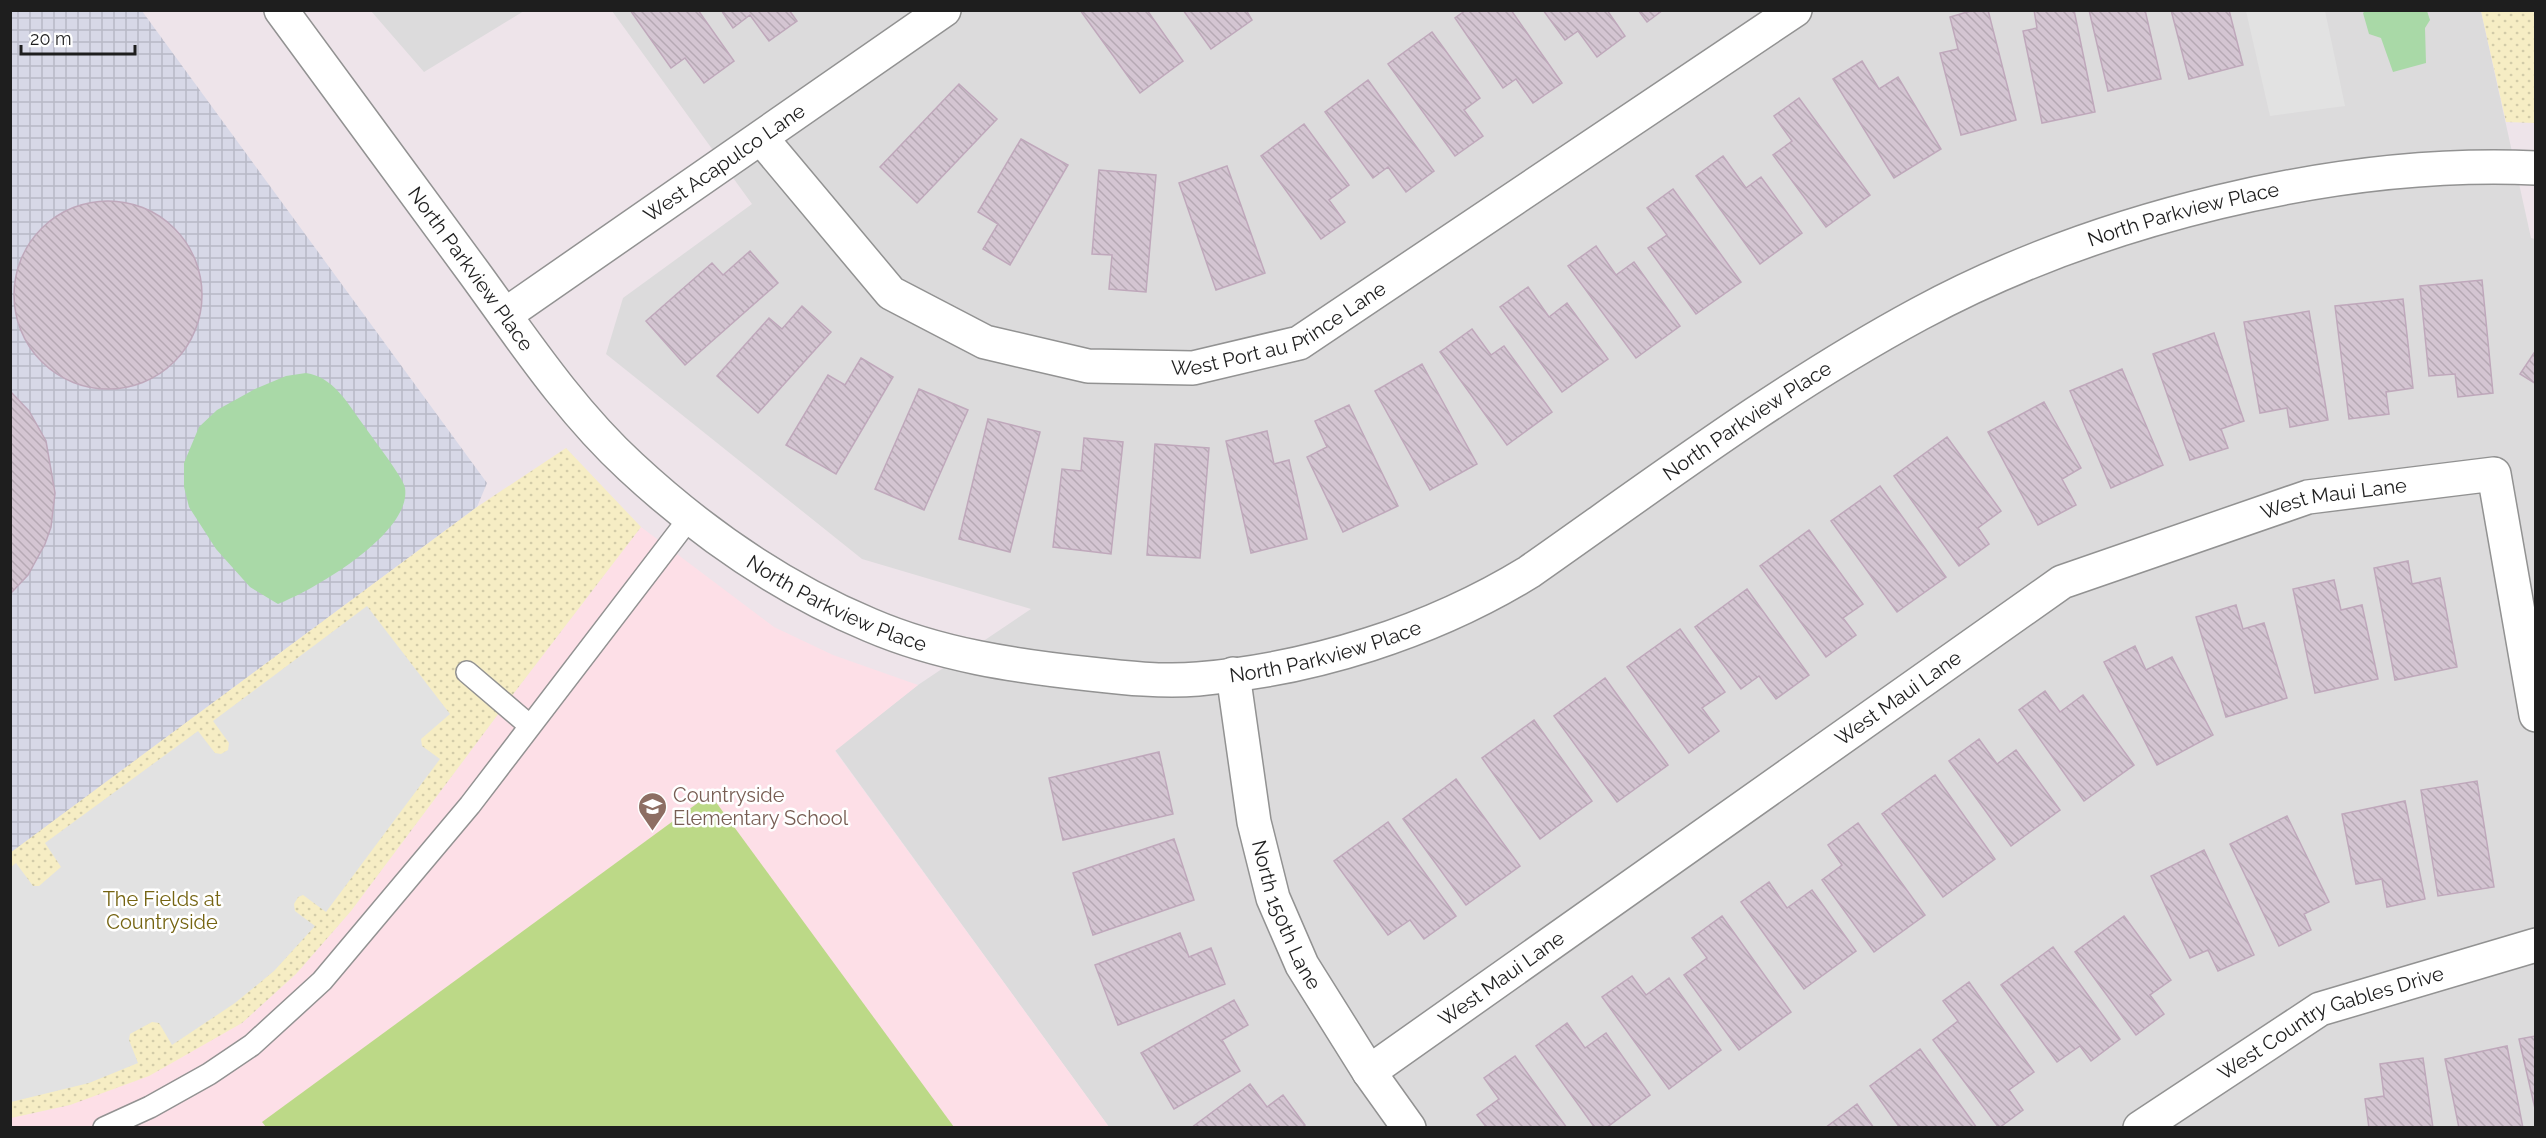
<svg xmlns="http://www.w3.org/2000/svg" width="2546" height="1138" viewBox="0 0 2546 1138" font-family="Raleway,sans-serif">
<defs>
<pattern id="industrial-grid" width="8" height="8" patternUnits="userSpaceOnUse" patternTransform="scale(1.5)"><rect width="8" height="8" fill="#d7d8e7"/><path d="M0 4h8M4 0v8" fill="none" stroke="#b8b9c6"/></pattern>
<pattern id="park-dots" width="8" height="8" patternUnits="userSpaceOnUse" patternTransform="scale(1.5)"><rect width="8" height="8" fill="#f6edc4"/><path d="M2 2h.1M6 6h.1" fill="none" stroke="#d2cba8" stroke-width="1.8" stroke-linecap="round"/></pattern>
<pattern id="building-back-hatch" width="6" height="6" patternUnits="userSpaceOnUse" patternTransform="scale(1.5)"><rect width="6" height="6" fill="#d4c5d2"/><path d="M-1 5l2 2M0 0l6 6M5-1l2 2" fill="none" stroke="#b6a9b4"/></pattern>
</defs>
<rect width="100%" height="100%" fill="#eee4ea"/>
<path fill="#dcdbdc" d="M371,11H524L424,72Z
M612,11H2481L2531,238L2535,239V1127H1109L835,750L918,685L1031,609L862,559L606,354L623,298L752,204Z"/>
<path fill="url(#industrial-grid)" d="M11,11H142L487,483L477,507L11,853Z"/>
<path fill="#fddfe7" d="M641,527L774,627L833,655L918,685L835,751L1109,1127L11,1128L10,1118L70,1105L242,1023L296,974L351,911L514,693Z"/>
<path fill="url(#park-dots)" d="M2481,11H2535V123L2506,122Z
M566,448L641,527L514,693L351,911L296,974L242,1023L149,1076L70,1105L11,1118L10,853L477,507Z"/>
<path fill="#bcd987" d="M710,794L954,1127H266L262,1122Z"/>
<path fill="#e2e2e2" d="M2246,11H2325L2345,106L2270,116Z
M367,606L450,714L421,739L422,746L440,759L326,912L303,895L298,897L294,904L295,911L315,926L274,971L235,1003L172,1045L159,1023L152,1022L130,1034L129,1040L138,1063L89,1083L11,1102V867L16,863L33,886H39L61,867L45,843L198,731L215,753L221,754L228,750L229,743L213,721Z"/>
<path fill="#a9d9a7" d="M2365,11H2427L2430,20L2425,28L2426,63L2393,72L2381,38L2369,34L2363,13Z
M306,373C333,377 347,402 362,423C370,435 404,478 405,488C412,533 314,590 278,604L250,587L216,549L189,507L184,487V463L199,427L217,410L255,389L286,376Z"/>
<path fill="url(#building-back-hatch)" stroke="#bfa8bb" stroke-width="1.5" d="M630,10H698L734,61L704,83L685,58L671,68Z
M721,10H789L797,21L769,41L750,15L733,28Z
M1080,10H1147L1183,61L1140,93Z
M1183,10H1246L1252,20L1211,49Z
M1466,10H1511L1562,83L1533,103L1516,79L1503,88L1455,18Z
M1543,10H1607L1625,36L1597,57L1578,31L1565,40Z
M1638,10H1663L1647,22Z
M1974,10H1988L2016,120L1961,135L1940,53L1958,49L1950,17Z
M2034,10H2074L2095,112L2042,123L2023,31L2037,28Z
M2089,10H2145L2161,79L2108,91Z
M2171,10H2229L2243,65L2189,79Z
M1432,32L1480,98L1464,110L1483,136L1455,156L1388,64Z
M1862,61L1879,89L1898,77L1941,149L1894,178L1833,79Z
M1368,80L1434,171L1406,192L1388,167L1373,178L1325,112Z
M959,84L997,119L917,203L880,167Z
M1799,98L1870,195L1826,227L1773,155L1792,141L1774,116Z
M1304,124L1349,185L1329,200L1345,222L1321,239L1261,156Z
M1021,139L1068,165L1010,265L983,249L998,224L978,212Z
M1723,156L1746,188L1761,177L1802,233L1760,264L1696,176Z
M1227,166L1265,273L1216,290L1179,183Z
M1099,170L1156,175L1146,292L1109,289L1112,255L1092,254Z
M1673,189L1741,282L1696,314L1648,248L1667,235L1647,208Z
M14 295a94 94 0 1 1 188 0a94 94 0 1 1-188 0Z
M1596,246L1616,275L1634,262L1680,326L1636,358L1568,266Z
M750,251L778,283L685,365L646,321L712,263L723,275Z
M2482,280L2493,393L2458,397L2455,374L2429,376L2420,286Z
M1528,287L1549,317L1567,303L1608,359L1562,392L1500,307Z
M2403,299L2413,388L2386,392L2389,414L2349,419L2335,306Z
M802,306L831,332L758,413L717,376L769,318L782,329Z
M2309,311L2328,420L2290,427L2287,408L2260,413L2244,322Z
M1472,329L1491,355L1504,346L1552,412L1507,445L1440,352Z
M2214,333L2244,421L2221,429L2228,448L2190,460L2153,354Z
M2536,350V384L2520,374Z
M861,358L893,377L836,474L786,445L828,375L845,385Z
M1422,364L1477,464L1430,490L1375,391Z
M2122,369L2163,465L2111,488L2070,391Z
M919,389L968,410L924,510L875,489Z
M10,391L29,411L46,441L55,493L51,527L45,544L28,575L10,594Z
M2044,402L2081,468L2062,479L2076,505L2038,525L1988,432Z
M1349,405L1398,506L1343,532L1307,457L1327,447L1315,421Z
M988,419L1040,432L1010,552L959,539Z
M1267,431L1274,464L1289,460L1307,539L1251,553L1226,441Z
M1947,437L2001,511L1978,528L1989,544L1959,566L1894,476Z
M1084,438L1123,442L1111,554L1053,547L1062,469L1081,471Z
M1155,444L1209,448L1200,558L1147,555Z
M1880,486L1946,577L1897,612L1831,521Z
M1809,530L1863,604L1843,618L1856,635L1826,657L1760,566Z
M2408,561L2412,584L2440,578L2457,667L2395,680L2374,568Z
M2334,580L2341,610L2362,605L2378,679L2315,693L2293,589Z
M1747,589L1809,675L1776,699L1759,676L1741,689L1695,627Z
M2236,605L2243,629L2264,623L2287,698L2226,717L2196,617Z
M1680,629L1725,692L1702,708L1719,731L1689,753L1627,667Z
M2135,646L2146,670L2172,657L2213,735L2157,765L2104,662Z
M1605,678L1668,765L1617,802L1554,716Z
M2045,691L2060,712L2083,695L2134,765L2084,801L2019,710Z
M1534,720L1592,801L1540,839L1482,758Z
M1979,739L1997,764L2016,750L2060,810L2011,846L1949,761Z
M1159,752L1173,814L1063,840L1049,778Z
M1935,775L1995,859L1943,897L1882,814Z
M1456,779L1520,866L1466,905L1403,819Z
M2477,781L2494,887L2438,896L2421,790Z
M2405,801L2425,899L2387,907L2382,879L2356,884L2342,814Z
M2287,816L2329,902L2304,914L2311,930L2279,946L2230,844Z
M1388,822L1456,916L1424,939L1410,920L1388,935L1334,861Z
M1858,823L1925,915L1874,952L1822,880L1842,865L1828,845Z
M1174,839L1194,900L1093,935L1073,873Z
M2204,850L2254,955L2218,971L2208,950L2190,958L2151,876Z
M1769,882L1787,908L1812,890L1856,951L1804,989L1741,902Z
M1722,916L1791,1012L1739,1050L1684,975L1707,958L1692,938Z
M2124,916L2171,980L2150,995L2164,1014L2136,1035L2075,952Z
M1180,933L1189,957L1211,948L1225,984L1118,1025L1095,965Z
M2053,947L2120,1039L2091,1061L2080,1046L2057,1062L2001,985Z
M1632,976L1646,995L1669,978L1721,1050L1669,1089L1602,997Z
M1969,982L2034,1072L2009,1090L2023,1110L1999,1128L1933,1040L1958,1021L1943,1001Z
M1234,1000L1248,1025L1222,1040L1240,1071L1174,1109L1141,1053Z
M1567,1023L1585,1048L1606,1033L1650,1095L1606,1128H1595L1536,1046Z
M2536,1036V1113L2519,1039Z
M2507,1046L2523,1128H2459L2445,1059Z
M1920,1049L1977,1128H1900L1870,1086Z
M1515,1056L1567,1128H1487L1477,1115L1499,1099L1484,1078Z
M2423,1058L2433,1128H2369L2365,1099L2384,1096L2380,1064Z
M1250,1084L1267,1107L1283,1095L1305,1125L1301,1128H1191Z
M1857,1104L1874,1128H1825Z"/>
<g fill="none" stroke-linecap="round" stroke-linejoin="round">
<defs>
<path id="service" d="M467,672L529,725
M104,1128L150,1107L209,1074L252,1045L322,981L470,805L691,516"/>
<g id="minor">
<path id="s1" d="M762,139L891,293L985,342L1088,366L1193,368L1299,343L1795,10"/>
<path id="s2" d="M505,315L944,10"/>
<path id="s3" d="M1233,674L1254,822L1273,898L1302,965L1369,1072L1409,1128"/>
<path id="s4" d="M1369,1072L2062,582L2308,497L2494,474L2536,715"/>
<path id="s5" d="M2140,1128L2320,1009L2536,945"/>
</g>
<g id="tertiary">
<path id="s6" d="M281,10C346,98 410,186 475,274C523,340 570,411 631,467C701,532 782,588 870,625C940,655 1015,666 1090,674C1125,678 1163,682 1198,679C1313,669 1431,632 1529,572C1656,483 1782,388 1919,314C2095,219 2336,159 2536,168"/>
</g>
</defs>
<use href="#service" stroke="#929292" stroke-width="24"/>
<use href="#minor" stroke="#929292" stroke-width="36"/>
<use href="#tertiary" stroke="#929292" stroke-width="36"/>
<use href="#service" stroke="#fff" stroke-width="21"/>
<use href="#minor" stroke="#fff" stroke-width="33"/>
<use href="#tertiary" stroke="#fff" stroke-width="33"/>
</g>
<defs>
<symbol id="school-pin" viewBox="-11 -11 22 30"><path d="M0 17L-7.5 6A9.5 9.5 0 1 1 7.5 6Z" fill="#8d6e63" stroke="#fff"/><path d="M0-5L7-2L0 1L-7-2ZM-4 1L0 2.5L4 1V4Q0 6-4 4Z" fill="#fff"/></symbol>
</defs>
<g fill-rule="evenodd">
<use href="#school-pin" x="636" y="790" width="33" height="45"/>
</g>
<g text-anchor="middle" stroke-width="5" stroke-linejoin="round" paint-order="stroke">
<g font-size="20" fill="#1e1e1e" stroke="#fff">
<text dy="7" stroke="none"><textPath href="#s2" startOffset="267">West Acapulco Lane</textPath></text>
<text dy="7" stroke="none"><textPath href="#s6" startOffset="2301">North Parkview Place</textPath></text>
<text dy="7" stroke="none"><textPath href="#s6" startOffset="321">North Parkview Place</textPath></text>
<text dy="7" stroke="none"><textPath href="#s1" startOffset="612">West Port au Prince Lane</textPath></text>
<text dy="7" stroke="none"><textPath href="#s6" startOffset="1815">North Parkview Place</textPath></text>
<text dy="7" stroke="none"><textPath href="#s4" startOffset="1134">West Maui Lane</textPath></text>
<text dy="7" stroke="none"><textPath href="#s6" startOffset="825">North Parkview Place</textPath></text>
<text dy="7" stroke="none"><textPath href="#s6" startOffset="1329">North Parkview Place</textPath></text>
<text dy="7" stroke="none"><textPath href="#s4" startOffset="648">West Maui Lane</textPath></text>
<text dy="7" stroke="none"><textPath href="#s3" startOffset="248">North 150th Lane</textPath></text>
<text dy="7" stroke="none"><textPath href="#s4" startOffset="162">West Maui Lane</textPath></text>
<text dy="7" stroke="none"><textPath href="#s5" startOffset="220">West Country Gables Drive</textPath></text>
</g>
<g font-size="20" fill="#785e54" stroke="#fff" text-anchor="start">
<text x="673" y="802">Countryside<tspan x="673" dy="23">Elementary School</tspan></text>
</g>
<g font-size="20" fill="#756412" stroke="#fff">
<text x="162" y="906">The Fields at<tspan x="162" dy="23">Countryside</tspan></text>
</g>
</g>
<rect width="2546" height="1138" fill="none" stroke="#1e1e1e" stroke-width="24"/>
<path d="M21 45v9h114v-9" fill="none" stroke="#1e1e1e" stroke-width="3"/>
<text x="30" y="45" font-size="18" fill="#1e1e1e" stroke="#ffffff" stroke-width="4.5" paint-order="stroke">20 m</text>
</svg>
